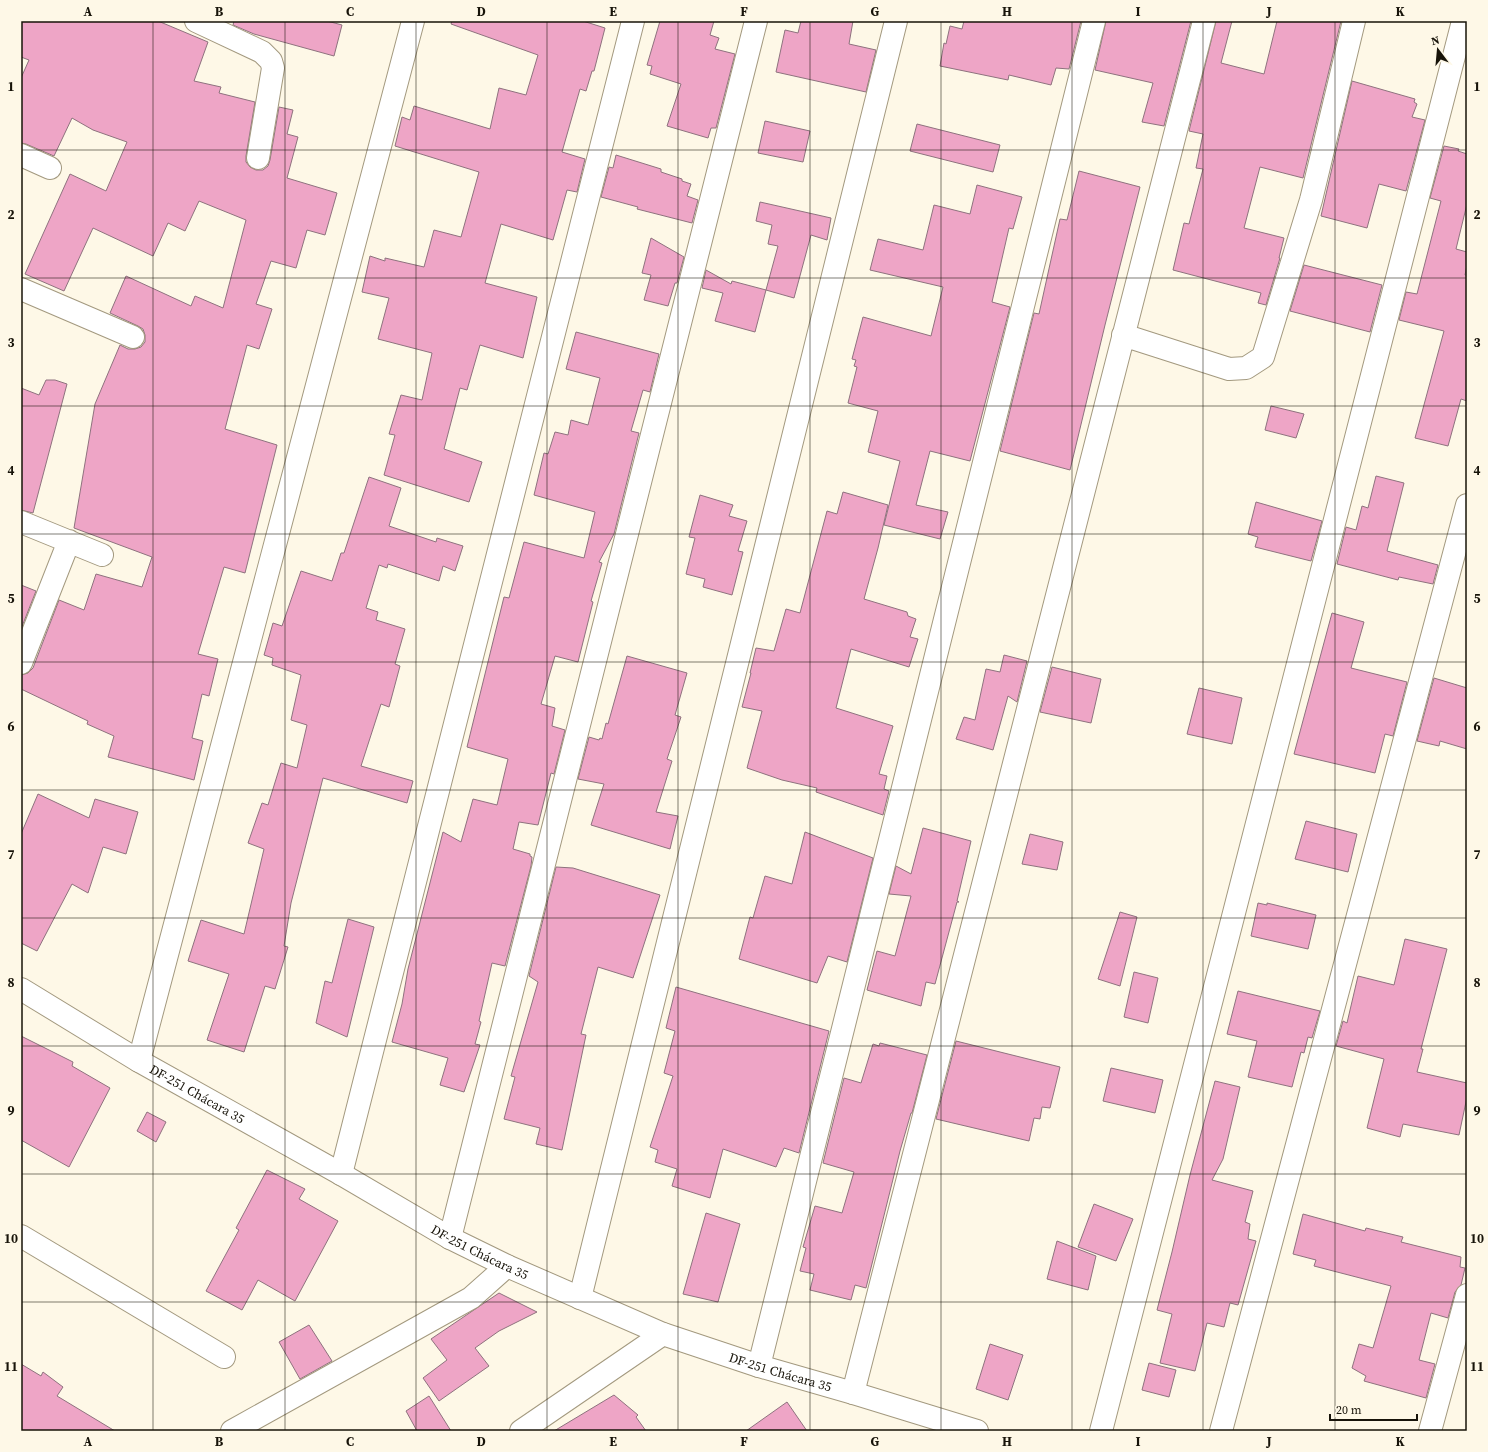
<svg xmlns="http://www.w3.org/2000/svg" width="1488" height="1452" viewBox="0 0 1488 1452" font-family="'Source Serif 4',serif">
<rect width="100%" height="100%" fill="#fef8e7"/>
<path fill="#eea5c6" stroke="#8e727e" d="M21,21H158L208,42L194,81L221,87L219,93L255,102L246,156V162L250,167L256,170H263L268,166L270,160L279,107L293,110L287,134L298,137L287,178L337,193L325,235L307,230L296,268L271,261L256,304L272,309L259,349L247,345L225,429L277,445L245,573L224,567L198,654L218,659L209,696L202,694L192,738L203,741L194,780L108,757L114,736L87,724L88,721L21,689V675L28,673L33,668L59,600L84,610L96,574L142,587L152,557L74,528L95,404L120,345L128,349H135L141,347L145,342V335L143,329L138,326L110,313L126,276L191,306L195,296L223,308L246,220L199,201L185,231L168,223L153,256L93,228L64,291L25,274L70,174L106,191L127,142L93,130L72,118L54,156L26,144L21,143V78L29,60L21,57Z
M234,21H327L342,25L334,56L254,34L233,25Z
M452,21H583L605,28L594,71H592L586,91L580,89L562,152L585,159L577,192L567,190L553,240L501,224L485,283L537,297L523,358L480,345L467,390L460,388L444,449L482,462L469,502L384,475L395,435L389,434L401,395L422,400L432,353L378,339L389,298L362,292L370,256L385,261V258L424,267L434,230L461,237L479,172L395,146L402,117L410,120L414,106L490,129L499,88L526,95L538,55L451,24Z
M660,21H714L710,35L719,38L715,49L735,54L716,128H711L708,138L667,126L681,84L650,74L652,66L647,65Z
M801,21H853L849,44L876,50L866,92L776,72L785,30L798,33Z
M964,21H1081L1069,69L1056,68L1051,85L1009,75L1008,80L940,66L944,43L946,44L950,26L962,29Z
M1106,21H1191L1164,126L1142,122L1153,83L1095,70Z
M1216,21H1232L1221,63L1264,74L1277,21H1341L1303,178L1260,167L1244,228L1284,238L1279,258H1280L1266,305L1258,303L1261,293L1173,270L1184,223L1189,224L1203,169L1196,168L1203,134L1189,131Z
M1352,81L1415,99L1414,102L1417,104L1412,117L1425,120L1406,191L1379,184L1367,228L1321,216Z
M765,121L810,131L803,162L758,153Z
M917,124L1000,145L993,172L910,151Z
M1444,146L1459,149L1458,151L1467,154V204L1456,249L1467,252V265L1465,275H1467V401L1461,399L1448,446L1415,438L1444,331L1399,320L1406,292L1417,294L1441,201L1430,198Z
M616,155L661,169V172L682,179V181L691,184L687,196L698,200L692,223L637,209L638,207L601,197L609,167L613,168Z
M1079,171L1140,187L1105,325L1070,470L1000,451L1034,313L1039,314L1060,219L1067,220Z
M977,185L1022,197L1013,229L1009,228L992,302L1010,307L970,461L930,451L916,505L948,512L940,539L884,525L900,461L868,452L878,411L848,403L857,367L854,366L856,360L852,359L863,317L931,336L943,287L870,270L878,239L923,250L934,205L970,214Z
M760,202L831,218L827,240L811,235L794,298L766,290L755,332L715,321L723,293L702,288L706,270L731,284L732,281L766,290L778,246L768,244L772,225L756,221Z
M651,238L684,257L677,283H675L668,306L644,300L651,275L642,273Z
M1304,265L1382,285L1370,332L1290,311Z
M576,332L659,354L650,392L643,390L631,431L639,433L614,534L599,562L602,563L591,601L593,602L578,662L555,656L541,704L555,708L552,726L565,730L554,774L551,773L538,825L519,822L513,849L530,854V856L532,857L531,866L505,966L492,963L479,1021L481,1022L475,1044L480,1045L464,1092L440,1085L448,1058L392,1042L402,1004L408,969L443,832L461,842L473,799L497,805L508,759L467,747L504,597L509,598L524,542L584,558L595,512L534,495L544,453L548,454L555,432L568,435L571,420L588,425L600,378L566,369Z
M46,380H55L67,384L33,513L21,510V388L39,395Z
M1271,406L1304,414L1296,438L1265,430Z
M1376,476L1404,483L1387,551L1438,565L1433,584L1399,577L1398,580L1337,564L1346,527L1356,530L1362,506L1368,508Z
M369,477L401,488L389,526L436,542L437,538L463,546L455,571L443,566L439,581L388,564L387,568L379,565L366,608L378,612L376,620L405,629L395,664L400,666L389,707L381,704L361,766L413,781L407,803L323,778L291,903L284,946L288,947L275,989L265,986L244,1052L207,1040L229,974L188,961L201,920L244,934L264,849L248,843L262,803L268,805L281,763L297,768L307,725L291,720L301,675L272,665L273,658L264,655L273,623L282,626L301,571L332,581L341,553H344Z
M843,492L888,505L878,548L864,599L907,612L908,616L916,619L910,637L918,639L909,667L851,649L836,708L893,726L879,774L887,776L884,789L889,791L883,815L816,792L817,788L782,780L747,768L762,711L742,707L751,673H750L756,648L774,651L786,609L800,613L827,511L837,514Z
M700,495L733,505L729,516L747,521L738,551L743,552L732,595L703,587L705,579L686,574L695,538L689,537Z
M1256,502L1322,521L1311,561L1255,547L1258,537L1248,534Z
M21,585L36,591L21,629Z
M1332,613L1364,622L1351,668L1407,682L1393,736L1385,734L1375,773L1294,754Z
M1004,655L1027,661L1017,702L1008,696L993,750L956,739L964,717L975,720L986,669L1000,672Z
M627,656L687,673L675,715L681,717L667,759L672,761L656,812L678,816L670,849L591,825L604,784L578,779L589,737L599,740L600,738L602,739L606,723L608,724Z
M1052,667L1101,679L1091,723L1040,712Z
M1434,678L1467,688V749L1440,741L1439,746L1417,741Z
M1199,688L1242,698L1232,744L1187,734Z
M38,794L89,818L95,799L138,812L126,854L103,847L88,893L72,884L37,951L21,943V834Z
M1306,821L1357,834L1348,872L1295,859Z
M923,828L971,841L957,901L959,902H957L935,984L926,982L921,1006L867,990L877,951L895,956L911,896L889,894L896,866L911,874Z
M805,832L873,858L847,962L828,956L817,983L739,959L750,917L753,918L765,876L792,884Z
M1030,834L1063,842L1057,870L1022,864Z
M556,867L573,868L660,895L633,978L598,967L581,1034L586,1035L562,1150L536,1144L540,1128L504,1119L515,1077L511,1076L538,982L529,976Z
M1258,903L1267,905V903L1316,915L1308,949L1251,936Z
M1120,912L1137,917L1120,986L1098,979Z
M348,919L374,927L347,1037L316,1023L325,981L332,983Z
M1405,939L1447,949L1421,1049H1423L1417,1072L1467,1083V1097L1459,1135L1403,1124L1400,1137L1367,1128L1384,1059L1336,1046L1343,1021L1347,1023L1358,976L1394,985Z
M1134,972L1158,978L1148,1023L1124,1017Z
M676,987L829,1031L799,1153L784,1148L776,1167L723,1149L710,1198L672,1186L677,1169L655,1162L658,1150L650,1147L673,1076L664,1073L675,1031L666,1028Z
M1238,991L1320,1011L1312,1038L1308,1037L1304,1053L1301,1052L1292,1087L1248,1077L1257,1041L1227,1034Z
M21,1036L73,1062L72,1066L110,1088L69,1167L21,1140Z
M956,1041L1060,1067L1050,1108L1042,1107L1040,1119L1034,1118L1029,1141L936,1119Z
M880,1043L927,1055L912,1113H911L900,1151L866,1288L855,1285L851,1300L810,1290L814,1274L800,1271L806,1248L803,1247L815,1206L842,1213L854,1172L823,1163L844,1078L861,1083L873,1044L879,1046Z
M1111,1068L1163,1080L1155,1113L1103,1101Z
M1215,1081L1240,1087L1223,1159L1212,1180L1253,1191L1245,1222L1250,1224L1248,1239L1256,1241L1238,1305L1230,1303L1224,1327L1207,1323L1195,1371L1160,1363L1172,1314L1157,1310L1172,1252L1190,1175Z
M147,1112L166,1122L156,1142L137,1131Z
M267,1170L305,1189L299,1199L338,1221L295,1301L258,1280L242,1310L206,1291L239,1230L236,1228Z
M1094,1204L1133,1219L1116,1261L1078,1247Z
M706,1213L740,1224L718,1302L683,1294Z
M1303,1214L1365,1231L1366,1228L1403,1237L1401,1242L1461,1257L1460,1267L1465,1268L1461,1285L1455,1292L1448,1318L1431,1313L1419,1360L1435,1364L1426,1398L1364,1381L1366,1376L1352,1368L1359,1344L1373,1348L1391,1286L1314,1266L1316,1260L1293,1254Z
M1057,1241L1096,1256L1088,1290L1047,1279Z
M499,1293L537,1312L499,1331L475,1348L489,1366L439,1401L423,1378L447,1360L431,1339Z
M309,1325L332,1361L300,1379L279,1342Z
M990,1344L1023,1355L1008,1400L976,1389Z
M1149,1363L1176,1370L1169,1397L1142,1390Z
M21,1364L41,1376L43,1372L63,1387L57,1396L115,1431H21Z
M614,1395L638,1415L636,1417L646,1431H554Z
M429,1396L451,1431H417L406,1411Z
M787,1402L807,1431H746Z"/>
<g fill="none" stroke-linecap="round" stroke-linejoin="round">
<defs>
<path id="minor" d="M196,21L262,52L271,61L273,68L258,158
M21,155L50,168
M21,289L133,337
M1123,335L1229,369L1246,368L1263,357L1311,200L1354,21
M21,522L102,555
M21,663L69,541
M139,1061L413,21
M341,1174L633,21
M21,1236L224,1357
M450,1238L756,21
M580,1298L896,21
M759,1366L1094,21
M853,1393L1204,21
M232,1431L471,1298L507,1266
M521,1431L663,1334
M1101,1431L1463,21
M1221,1431L1467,505
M1430,1431L1467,1295"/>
<g id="tertiary">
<path id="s1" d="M21,989L139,1061L341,1174L450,1238L507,1266L663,1334L759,1366L853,1393L977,1431"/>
</g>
</defs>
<use href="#minor" stroke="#a3997f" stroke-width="24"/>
<use href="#tertiary" stroke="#a3997f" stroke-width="24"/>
<use href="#minor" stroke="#fff" stroke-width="22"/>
<use href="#tertiary" stroke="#fff" stroke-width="22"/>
</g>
<path fill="none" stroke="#171309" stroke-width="1" stroke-opacity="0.55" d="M153,21V1431M285,21V1431M416,21V1431M547,21V1431M678,21V1431M810,21V1431M941,21V1431M1072,21V1431M1203,21V1431M1335,21V1431M21,150H1467M21,278H1467M21,406H1467M21,534H1467M21,662H1467M21,790H1467M21,918H1467M21,1046H1467M21,1174H1467M21,1302H1467"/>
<g text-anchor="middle" stroke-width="4" stroke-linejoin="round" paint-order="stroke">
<g font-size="13" fill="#171309" stroke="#fef8e7">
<text dy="5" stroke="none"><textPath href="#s1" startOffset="205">DF-251 Chácara 35</textPath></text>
<text dy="5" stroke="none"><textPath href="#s1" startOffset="529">DF-251 Chácara 35</textPath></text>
<text dy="5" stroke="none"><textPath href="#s1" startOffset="853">DF-251 Chácara 35</textPath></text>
</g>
</g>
<rect width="1488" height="1452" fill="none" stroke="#fef8e7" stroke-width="44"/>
<g transform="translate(1438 50) rotate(344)" stroke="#fef8e7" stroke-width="3" paint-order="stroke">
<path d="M0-3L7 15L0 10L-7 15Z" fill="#171309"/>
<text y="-6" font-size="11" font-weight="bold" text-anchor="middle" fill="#171309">N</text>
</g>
<path d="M1330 1414v6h87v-6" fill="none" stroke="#171309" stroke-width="2"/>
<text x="1336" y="1414" font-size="12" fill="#171309" stroke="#fef8e7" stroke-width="3" paint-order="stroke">20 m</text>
<rect x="22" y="22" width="1444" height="1408" fill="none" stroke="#171309" stroke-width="1.5"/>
<g font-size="13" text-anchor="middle" font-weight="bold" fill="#171309">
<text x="88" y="16">A</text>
<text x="219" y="16">B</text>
<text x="350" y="16">C</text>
<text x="481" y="16">D</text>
<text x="613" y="16">E</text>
<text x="744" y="16">F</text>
<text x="875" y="16">G</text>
<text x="1007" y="16">H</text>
<text x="1138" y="16">I</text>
<text x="1269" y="16">J</text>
<text x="1400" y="16">K</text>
<text x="11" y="91">1</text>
<text x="1477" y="91">1</text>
<text x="11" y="219">2</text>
<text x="1477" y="219">2</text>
<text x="11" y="347">3</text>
<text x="1477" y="347">3</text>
<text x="11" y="475">4</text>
<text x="1477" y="475">4</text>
<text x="11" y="603">5</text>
<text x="1477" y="603">5</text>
<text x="11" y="731">6</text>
<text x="1477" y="731">6</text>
<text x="11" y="859">7</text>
<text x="1477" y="859">7</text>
<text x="11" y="987">8</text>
<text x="1477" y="987">8</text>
<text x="11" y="1115">9</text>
<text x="1477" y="1115">9</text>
<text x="11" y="1243">10</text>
<text x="1477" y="1243">10</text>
<text x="11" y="1371">11</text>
<text x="1477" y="1371">11</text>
<text x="88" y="1446">A</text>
<text x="219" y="1446">B</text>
<text x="350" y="1446">C</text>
<text x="481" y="1446">D</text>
<text x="613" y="1446">E</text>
<text x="744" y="1446">F</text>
<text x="875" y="1446">G</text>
<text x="1007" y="1446">H</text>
<text x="1138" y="1446">I</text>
<text x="1269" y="1446">J</text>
<text x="1400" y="1446">K</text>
</g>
</svg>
